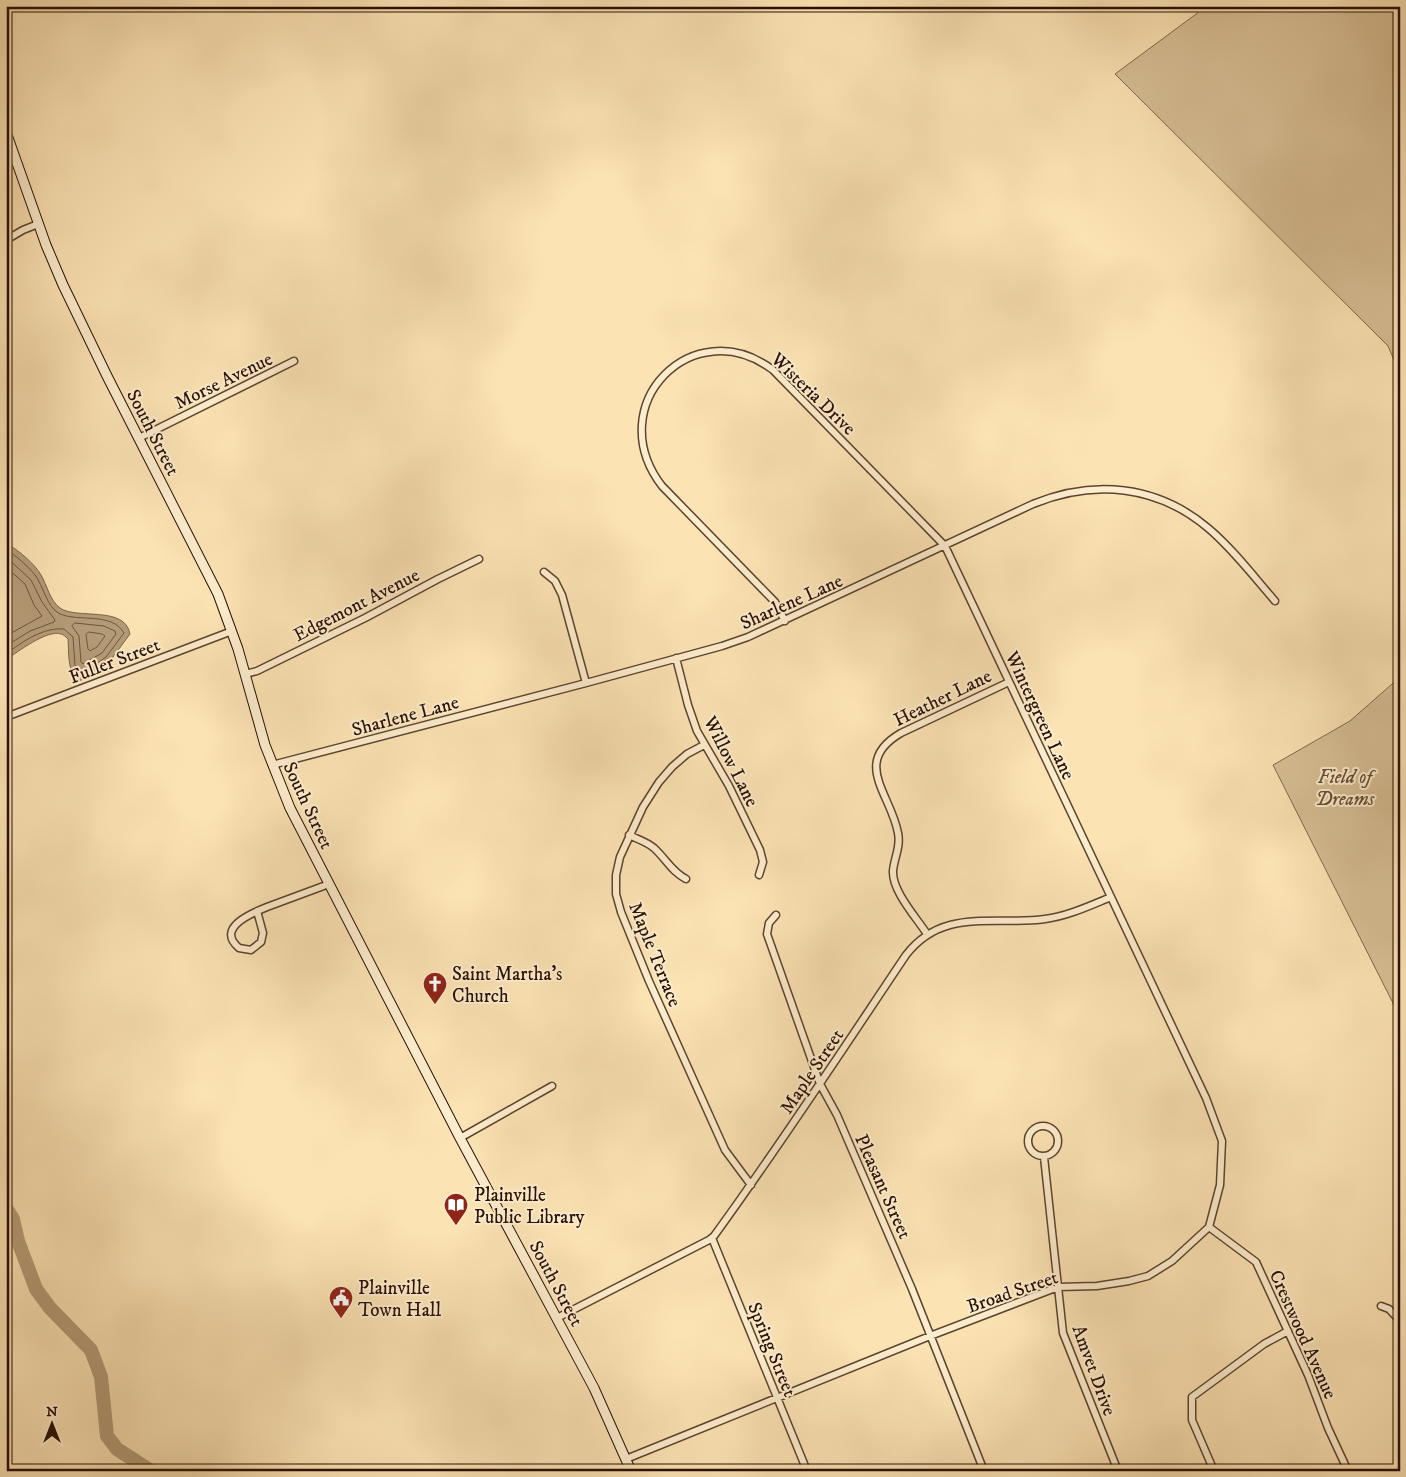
<svg xmlns="http://www.w3.org/2000/svg" width="1406" height="1477" viewBox="0 0 1406 1477" font-family="'IM FELL DW Pica',serif">
<rect width="100%" height="100%" fill="#fce3b4"/>
<filter id="stains"><feTurbulence type="fractalNoise" baseFrequency=".004" numOctaves="4"/><feColorMatrix values="0 0 0 0 .2 0 0 0 0 .09 0 0 0 0 .02 0 0 0 .5 -.17"/></filter>
<radialGradient id="worn" r=".72"><stop offset=".6" stop-color="#630" stop-opacity="0"/><stop offset="1" stop-color="#630" stop-opacity=".3"/></radialGradient>
<path fill="#d8bf95" stroke="#80674a" d="M1207,6H1400V366L1397,367L1388,346L1115,74Z
M1400,677V1017L1273,765L1350,721Z"/>
<path fill="#b49b77" stroke="#7c6347" d="M6,543C18,550 34,563 41,575C47,585 50,601 60,608C77,620 125,605 130,634L110,661L84,679L78,681C67,671 69,652 68,639C66,637 63,634 61,634C48,629 17,652 6,660Z"/>
<g fill="none" stroke-linecap="round" stroke-linejoin="round">
<path stroke="#6e553c" stroke-width="1" d="M6,549C16,556 27,565 35,575C43,585 47,608 60,614C79,622 112,612 124,633L106,657L81,675L78,674L75,666L73,637L64,629C43,627 22,642 6,654
M6,557L31,580L42,602L55,620L54,622L30,631L6,646
M6,567L25,584L34,605L42,616L6,636
M75,623L104,626L115,631L116,634L102,653L83,664L81,662L79,636L72,626Z
M89,632L102,634L105,636L97,647L90,651L88,649L86,635Z"/>
<path stroke="#b49b77" stroke-width="14" d="M6,1211H8L13,1219L18,1241L36,1289L50,1308L91,1350L101,1377L107,1436L117,1449L151,1471"/>
<defs>
<path id="minor" d="M6,240L23,230L38,224
M139,438L294,361
M544,572L555,581L562,595L586,683
M676,658L688,705L697,731L729,786L760,850L763,862L759,875
M245,674L257,671L365,618L438,579L479,559
M6,717L232,631
M704,745L687,754L672,767L659,782L643,807L620,857L616,875V894L621,912L649,981L725,1150L751,1185
M272,765L586,683L722,646L748,637L1033,504C1094,479 1157,485 1208,528C1233,549 1254,577 1275,601
M629,835C637,839 647,842 654,848C666,859 672,872 686,879
M257,911L263,933L261,942L251,950L239,948C215,928 252,913 267,907L329,884
M776,915L769,923L767,934L820,1084L837,1115L912,1289L984,1471
M927,934C916,917 892,891 893,871C894,858 901,847 898,833C891,794 851,762 901,733L1009,682
M1028 1141a15 15 0 1 1 30 0a15 15 0 1 1-30 0Z
M460,1138L552,1086
M1044,1157L1063,1333L1118,1471
M1209,1227L1256,1262L1308,1375L1328,1428L1348,1471
M712,1238L807,1471
M1381,1306L1389,1309L1400,1321
M557,1318L709,1240L714,1236C781,1144 843,1049 906,955C943,907 993,926 1045,919C1068,916 1089,906 1111,897
M626,1459L930,1336L1058,1287L1097,1286L1129,1281L1148,1276L1172,1261L1209,1227L1220,1185L1222,1141L1206,1098L945,546L773,370C693,310 600,405 662,486L775,602L785,621
M1214,1471L1192,1420V1397L1264,1344L1288,1331"/>
<path id="secondary" d="M6,132L46,245L63,285L107,376L218,594L238,649L265,745L290,808L460,1138L594,1388L631,1471"/>
</defs>
<use href="#minor" stroke="#5d442d" stroke-width="9"/>
<use href="#secondary" stroke="#280f00" stroke-width="11"/>
<use href="#minor" stroke="#fdedce" stroke-width="6"/>
<use href="#secondary" stroke="#fdedce" stroke-width="9"/>
</g>
<defs>
<symbol id="church-pin" viewBox="-11 -11 22 30"><path d="M0 17L-7.5 6A9.5 9.5 0 1 1 7.5 6Z" fill="#8f2418" stroke="#fdedce"/><path d="M-1.2-6h2.4v3.5h3.3v2.4h-3.3V6h-2.4V-.1h-3.3v-2.4h3.3Z" fill="#fff"/></symbol>
<symbol id="library-pin" viewBox="-11 -11 22 30"><path d="M0 17L-7.5 6A9.5 9.5 0 1 1 7.5 6Z" fill="#8f2418" stroke="#fdedce"/><path d="M-6-4Q-3-5.5-.7-3.5V5Q-3 3-6 4ZM6-4Q3-5.5 .7-3.5V5Q3 3 6 4Z" fill="#fff"/></symbol>
<symbol id="civic-pin" viewBox="-11 -11 22 30"><path d="M0 17L-7.5 6A9.5 9.5 0 1 1 7.5 6Z" fill="#8f2418" stroke="#fdedce"/><path d="M-.6-6.5H3V-4.5H.6V-3L4-1V1h2V6H-6V1h2V-1L-.6-3ZM-1.2 2.5V6h2.4V2.5Z" fill="#fff"/></symbol>
</defs>
<g fill-rule="evenodd">
<use href="#church-pin" x="421" y="970" width="28" height="38"/>
<use href="#library-pin" x="442" y="1191" width="28" height="38"/>
<use href="#civic-pin" x="327" y="1284" width="28" height="38"/>
</g>
<g text-anchor="middle" stroke-width="4" stroke-linejoin="round" paint-order="stroke">
<g font-size="19" fill="#280f00" stroke="#fdedce">
<text transform="translate(223 380) rotate(-26)" y="7">Morse Avenue</text>
<text transform="translate(814 393) rotate(44)" y="7">Wisteria Drive</text>
<text transform="translate(154 432) rotate(63)" y="7">South Street</text>
<text transform="translate(791 601) rotate(-24)" y="7">Sharlene Lane</text>
<text transform="translate(356 604) rotate(-27)" y="7">Edgemont Avenue</text>
<text transform="translate(114 660) rotate(-21)" y="7">Fuller Street</text>
<text transform="translate(942 697) rotate(-26)" y="7">Heather Lane</text>
<text transform="translate(405 715) rotate(-15)" y="7">Sharlene Lane</text>
<text transform="translate(1041 715) rotate(65)" y="7">Wintergreen Lane</text>
<text transform="translate(732 761) rotate(63)" y="7">Willow Lane</text>
<text transform="translate(309 805) rotate(65)" y="7">South Street</text>
<text transform="translate(656 954) rotate(68)" y="7">Maple Terrace</text>
<text transform="translate(811 1071) rotate(-56)" y="7">Maple Street</text>
<text transform="translate(884 1186) rotate(66)" y="7">Pleasant Street</text>
<text transform="translate(557 1283) rotate(62)" y="7">South Street</text>
<text transform="translate(1012 1291) rotate(-19)" y="7">Broad Street</text>
<text transform="translate(1304 1334) rotate(66)" y="7">Crestwood Avenue</text>
<text transform="translate(773 1349) rotate(68)" y="7">Spring Street</text>
<text transform="translate(1095 1370) rotate(70)" y="7">Amvet Drive</text>
</g>
<g font-size="19" font-style="italic" fill="#664d34" stroke="#fdedce">
<text x="1345" y="783">Field of<tspan x="1345" dy="22">Dreams</tspan></text>
</g>
<g font-size="19" fill="#280f00" stroke="#fdedce" text-anchor="start">
<text x="452" y="980">Saint Martha's<tspan x="452" dy="22">Church</tspan></text>
<text x="474" y="1201">Plainville<tspan x="474" dy="22">Public Library</tspan></text>
<text x="358" y="1294">Plainville<tspan x="358" dy="22">Town Hall</tspan></text>
</g>
</g>
<rect width="1406" height="1477" fill="none" stroke="#fce3b4" stroke-width="25"/>
<rect x="8" y="8" width="1391" height="1462" fill="none" stroke="#280f00" stroke-width="2.5"/>
<rect x="12" y="12" width="1381" height="1452" fill="none" stroke="#280f00"/>
<g transform="translate(52 1424)" stroke="#fdedce" stroke-width="4" paint-order="stroke">
<path d="M0-4L9 19L0 12L-9 19Z" fill="#280f00"/>
<text y="-8" font-size="14" font-weight="bold" text-anchor="middle" fill="#280f00">N</text>
</g>
<rect width="100%" height="100%" filter="url(#stains)"/>
<rect width="100%" height="100%" fill="url(#worn)"/>
</svg>
